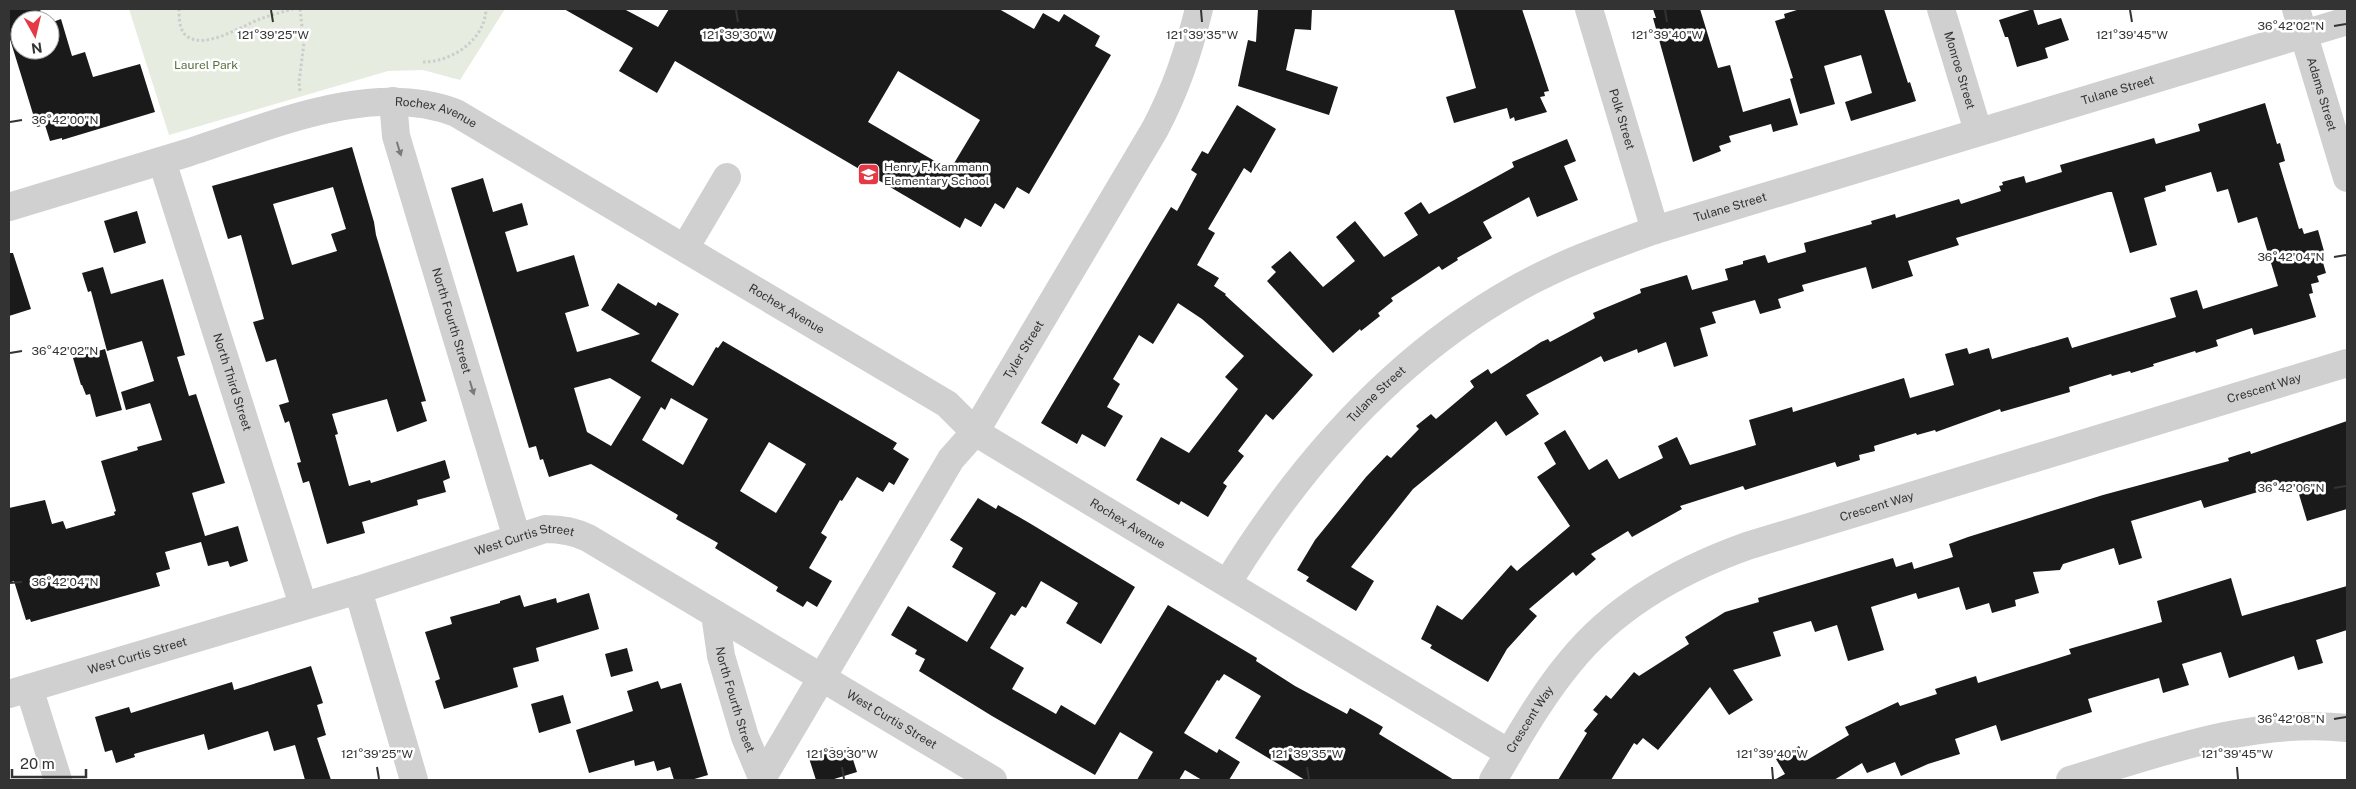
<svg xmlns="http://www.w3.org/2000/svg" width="2356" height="789" viewBox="0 0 2356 789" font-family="'Public Sans',sans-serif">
<rect width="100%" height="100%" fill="#fff"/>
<path fill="#e6ecdf" d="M129,9H505L460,80L423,70L388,71L169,135Z"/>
<path fill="#1a1a1a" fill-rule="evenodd" d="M9,9H40L43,20H20V50H50V23L61,19L72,56L85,52L93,77L140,64L155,112L62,140V138L50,141L45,125L37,127L22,78L9,36Z
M564,9H624L658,27L669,9H999L1034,29L1043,13L1059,22L1064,14L1100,36L1095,46L1111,55L1029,194L1017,187L1004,209L995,203L981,227L965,218L960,228L675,61L657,93L619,71L633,48ZM898,71L980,120L950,170L868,122Z
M1258,9H1312L1311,30L1295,29L1286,70L1338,87L1329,115L1238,86L1248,40L1256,42Z
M1454,9H1522L1549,91L1544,92L1545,96L1540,97L1547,112L1515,121L1514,117L1510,119L1507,108L1454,123L1446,97L1476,88Z
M1653,9H1700L1718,68L1730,65L1743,112L1790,98L1798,125L1773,132L1771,124L1729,136L1731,142L1719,146L1721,151L1693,162L1653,18H1656Z
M1800,9H1884L1908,83L1910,82L1916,101L1851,121L1845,102L1872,93L1861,55L1824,66L1835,104L1800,114L1790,79L1793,78L1775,21L1785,18L1784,14Z
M2033,9L2038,25L2061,18L2069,40L2045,48L2048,58L2017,67L2008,37H2005L1999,20Z
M2265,103L2277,144L2280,143L2285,161L2279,163L2299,229L2302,228L2304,234L2318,230L2324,251L2320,252L2326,273L2317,276L2319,282L2311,284L2313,293L2309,294L2316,317L2254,335L2252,328L2216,340L2218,346L2196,353L2195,351L2153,364L2154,366L2131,373L2130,371L2112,376L2111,374L2069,387L2070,392L2001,412L2000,409L1936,432L1935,430L1917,435L1916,433L1874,446L1875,451L1859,455L1860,460L1837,467L1835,462L1745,490L1743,486L1680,506L1682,509L1632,537L1628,531L1591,554L1596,559L1576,576L1573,572L1529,609L1537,616L1507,649L1488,682L1430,648L1432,645L1421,639L1437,605L1462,620L1511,565L1517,571L1570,526L1537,477L1556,464L1544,443L1565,430L1589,470L1607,459L1619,479L1663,458L1658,446L1677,437L1690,465L1756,445L1749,420L1792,407L1793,412L1904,378L1910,398L1954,385L1945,354L1967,348L1969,354L1989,348L1992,359L2068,337L2072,348L2176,317L2170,298L2197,290L2203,309L2278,286L2257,217L2238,223L2228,189L2217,192L2211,172L2165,186L2166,191L2144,198L2157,245L2130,253L2112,192H2108L1956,238L1959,245L1908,261L1913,276L1872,289L1866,267L1802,285L1804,291L1778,299L1781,308L1760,314L1755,300L1712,312L1716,323L1700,328L1708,356L1674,367L1666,342L1638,353L1637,349L1604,362L1601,356L1526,395L1539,414L1506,436L1496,421L1413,489L1351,567L1374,581L1356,611L1306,581L1309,577L1297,570L1315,540L1366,477L1387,455L1391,458L1419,429L1416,426L1431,414L1436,419L1474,387L1470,381L1488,369L1491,374L1541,342L1548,339L1550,342L1595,318L1593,313L1641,293L1640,289L1687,275L1692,290L1728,280L1725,269L1743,264V261L1765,255L1768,263L1806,252L1804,243L1872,224L1871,221L1895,214L1896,218L1959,199L1961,204L2001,191L1999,186L2003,185L2002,182L2024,176L2026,183L2062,172L2060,165L2154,138L2156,144L2200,131L2198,124Z
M1237,105L1276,129L1251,173L1244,168L1208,229L1215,233L1197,265L1219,278L1214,286L1226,294L1225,295L1313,375L1273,420L1266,414L1238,451L1244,456L1223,483L1227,486L1208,517L1181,501L1179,505L1136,480L1161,437L1189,453L1238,389L1225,377L1244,356L1202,319L1178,303L1153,344L1139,335L1113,379L1120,384L1107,407L1123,416L1105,447L1082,434L1077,444L1041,423L1171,207L1177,211L1197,174L1191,170L1202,151L1208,154Z
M1567,139L1576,161L1564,166L1578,200L1537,217L1529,197L1483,222L1492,238L1457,258L1458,260L1442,270L1439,266L1391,298L1393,301L1378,313L1380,316L1361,331L1360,329L1333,353L1267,281L1276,272L1271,267L1290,251L1323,287L1355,261L1336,237L1355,221L1384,257L1418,235L1404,213L1421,202L1429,214L1514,167L1512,162Z
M352,147L374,222L376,235L426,401L421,402L427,421L397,432L387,399L332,414L338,434L335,435L349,486L370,480L371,483L445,460L450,478L443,481L446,492L417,500L418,505L362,522L365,533L327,544L309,481L303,483L297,463L301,462L289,421L285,423L279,405L289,402L276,359L266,362L253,322L264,319L241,235L228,239L212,186ZM333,187L346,229L331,234L337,251L292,265L273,204Z
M483,178L493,212L522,203L528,225L505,232L517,272L574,255L589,306L565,313L577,352L640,334L601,310L618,283L656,306L658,302L679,314L651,361L693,386L716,347L718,348L723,341L897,443L893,449L909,459L894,485L889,482L883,492L857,477L842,501L840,500L821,533L827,537L809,568L832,581L817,607L807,601L803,607L776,591L778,587L715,548L718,543L676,519L678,515L591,464L549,477L543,459L540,460L536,446L529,448L451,188ZM610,378L641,397L611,446L587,432L574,388ZM671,398L708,419L683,465L642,440L661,407L665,410ZM769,442L806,464L776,513L740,491Z
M137,211L146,243L114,253L104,221Z
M9,253H13L31,309L9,316Z
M103,267L111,294L163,279L185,355L177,357L189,396L196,394L225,483L192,493L205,536L238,526L248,561L230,567L228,561L208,566L201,542L165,552L170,569L156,573L160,586L31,622L30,619L26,620L14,581L9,583V508L45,500L52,524L63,521L66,529L115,515L114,512L116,511L101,461L138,450L137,447L162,440L150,403L126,410L121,392L154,381L142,341L107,351L91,291L88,292L82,273Z
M105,349L122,410L96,417L90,394L86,395L82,385H81L73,358Z
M2347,421V509L2307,521L2295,481L2204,508L2201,500L2131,521L2142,558L2119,565L2114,548L2063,564L2060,570L2033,572L2039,593L2015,600L2016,606L1992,613L1989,603L1966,610L1959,587L1918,599L1916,593L1871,607L1884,650L1848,661L1837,625L1815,632L1811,621L1773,632L1781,656L1733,670L1753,700L1729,715L1710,687L1658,750L1643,738L1637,745L1634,743L1611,780H1558L1587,733L1584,731L1598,714L1593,710L1606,695L1611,699L1634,672L1639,676L1689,644L1685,637L1725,612L1759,602L1758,598L1893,558L1896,567L1912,562L1914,569L1953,557L1949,544L1968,537L2103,495L2229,461L2228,458L2250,451L2251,454Z
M978,498L996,509L998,505L1031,524L1135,587L1101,644L1066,623L1078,603L1041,581L1026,608L1022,606L1015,616L1011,614L990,648L1024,668L1012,689L1056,714L1061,705L1095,725L1168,605L1257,658L1256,661L1295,686L1347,714L1350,708L1383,727L1379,734L1454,780H1305L1235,738L1261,696L1224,674L1219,681L1217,680L1184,733L1217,753L1219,749L1240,762L1229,780H1202L1185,770L1179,780H1137L1153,752L1120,732L1095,775L992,716L919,671L925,659L915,654L917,650L891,635L908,606L967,642L996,593L952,567L963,548L950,540Z
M2231,578L2242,616L2347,586V630L2316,640L2323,663L2298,670L2294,656L2229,678L2221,652L2182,664L2189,685L2163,693L2159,678L2128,687L2088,699L2092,712L2001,741L1996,725L1955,739L1960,754L1928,764L1901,776L1895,762L1867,773L1862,763L1834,780H1774L1785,774L1776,759L1799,746L1807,760L1849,735L1845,727L1898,702L1900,706L1937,694L1935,689L1976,676L1978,683L2071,654L2069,649L2162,622L2157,601Z
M589,593L599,629L536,648L539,661L513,668L518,687L444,709L435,681L440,679L425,632L452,624L450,617L500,603V601L520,595L524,607L556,598L557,603Z
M627,648L633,671L611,677L605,654Z
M311,666L323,703L317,705L326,735L317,738L331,780H305L295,745L274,751L268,731L208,750L204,734L134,754L135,757L116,763L112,750L105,752L95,717L129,707L131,713L232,682L234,690Z
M658,681L661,689L681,683L708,775L691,780H674L670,767L657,771L654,761L635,766L634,760L589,773L576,730L633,711L627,691Z
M563,695L571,723L539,733L531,704Z
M833,747L834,752L849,747L857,772L831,780H816L808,755Z"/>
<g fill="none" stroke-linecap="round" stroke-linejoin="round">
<path stroke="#cdcdcd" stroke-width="3" stroke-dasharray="2.5 2.5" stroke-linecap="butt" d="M179,9C179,17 179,32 188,37C206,49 242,26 260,19C271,15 282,12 293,9
M300,9L304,43L299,82L300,91
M423,62C452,62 485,40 486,9"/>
<g stroke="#d0d0d0" stroke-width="28">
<path id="s1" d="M1589,9L1655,230"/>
<path id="s2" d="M1941,9L1978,131"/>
<path id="s3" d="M2296,9L2347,178"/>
<path id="s4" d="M393,101L396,136L517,538"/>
<path id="s5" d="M162,161L303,605"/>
<path id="s6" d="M9,207C68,189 128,171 187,153C269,127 371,80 456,113L947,404L975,432L1509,753"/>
<path d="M685,248L727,177"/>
<path id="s7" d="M1228,582C1301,463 1393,358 1516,289C1560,264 1608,247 1655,230L2347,21"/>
<path d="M358,590L414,780"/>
<path id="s8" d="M715,614L721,656L745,737L763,780"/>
<path d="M29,688L58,780"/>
<path id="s9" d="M9,694L358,590L545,529C561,529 574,531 588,538L993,780"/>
<path id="s10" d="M763,777L951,459L975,432L1155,129C1176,89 1188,53 1199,9"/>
<path id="s11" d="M1493,780C1517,740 1540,698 1570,662C1615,606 1680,570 1747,546L2347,363"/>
<path d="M2070,780C2160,753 2251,718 2347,728"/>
</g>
</g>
<defs><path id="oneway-solid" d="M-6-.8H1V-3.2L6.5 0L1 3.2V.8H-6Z" transform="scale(1.25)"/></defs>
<g fill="#7a7a7a">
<use href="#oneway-solid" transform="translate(399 149) rotate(73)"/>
<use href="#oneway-solid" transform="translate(472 388) rotate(73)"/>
</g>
<path fill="none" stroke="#333" stroke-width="2" d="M271,10L273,22M736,10L738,22M1201,10L1202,22M1665,10L1667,22M2130,10L2132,22M2334,26L2346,24M10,122L22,120M2334,257L2346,255M10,353L22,351M2334,488L2346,486M10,583L22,582M2334,719L2346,717M377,767L379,779M842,767L844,779M1307,767L1309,779M1772,767L1773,779M2237,767L2238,779"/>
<defs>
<symbol id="school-square" viewBox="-11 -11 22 22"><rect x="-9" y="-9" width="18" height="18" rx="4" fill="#e63946" stroke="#fff"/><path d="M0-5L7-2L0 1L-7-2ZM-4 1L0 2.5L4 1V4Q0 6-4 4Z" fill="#fff"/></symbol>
</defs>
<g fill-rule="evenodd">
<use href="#school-square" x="856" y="162" width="25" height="25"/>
</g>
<g text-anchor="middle" stroke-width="5" stroke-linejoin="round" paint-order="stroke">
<g font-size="12" fill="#56703f" stroke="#fff">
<text x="206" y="69">Laurel Park</text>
</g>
<g font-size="12" fill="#333" stroke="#fff">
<text dy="4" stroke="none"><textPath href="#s2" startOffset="64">Monroe Street</textPath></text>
<text dy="4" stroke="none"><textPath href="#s7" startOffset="1050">Tulane Street</textPath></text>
<text dy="4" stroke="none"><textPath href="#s3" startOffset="89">Adams Street</textPath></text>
<text dy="4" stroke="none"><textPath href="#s6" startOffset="444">Rochex Avenue</textPath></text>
<text dy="4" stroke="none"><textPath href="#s1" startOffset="115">Polk Street</textPath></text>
<text dy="4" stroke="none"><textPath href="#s7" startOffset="645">Tulane Street</textPath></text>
<text dy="4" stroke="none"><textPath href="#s6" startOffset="848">Rochex Avenue</textPath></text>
<text dy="4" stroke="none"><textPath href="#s4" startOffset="228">North Fourth Street</textPath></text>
<text dy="4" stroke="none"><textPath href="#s10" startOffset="501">Tyler Street</textPath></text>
<text dy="4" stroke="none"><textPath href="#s5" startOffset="232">North Third Street</textPath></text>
<text dy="4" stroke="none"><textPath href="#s11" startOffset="896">Crescent Way</textPath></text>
<text dy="4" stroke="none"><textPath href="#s7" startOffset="240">Tulane Street</textPath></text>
<text dy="4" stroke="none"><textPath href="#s11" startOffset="491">Crescent Way</textPath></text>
<text dy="4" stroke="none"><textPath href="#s6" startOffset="1252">Rochex Avenue</textPath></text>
<text dy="4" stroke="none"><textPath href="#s9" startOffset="539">West Curtis Street</textPath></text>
<text dy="4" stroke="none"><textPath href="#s9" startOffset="134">West Curtis Street</textPath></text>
<text dy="4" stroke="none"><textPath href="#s8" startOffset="88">North Fourth Street</textPath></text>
<text dy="4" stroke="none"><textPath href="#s9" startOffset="959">West Curtis Street</textPath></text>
<text dy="4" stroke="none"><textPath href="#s11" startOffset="71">Crescent Way</textPath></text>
</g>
<g font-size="12" fill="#333" stroke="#fff" text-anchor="start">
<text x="884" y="171">Henry F. Kammann<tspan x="884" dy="14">Elementary School</tspan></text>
</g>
</g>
<g font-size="12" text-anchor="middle" fill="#333" stroke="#fff" stroke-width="5" stroke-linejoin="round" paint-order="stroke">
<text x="2291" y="30">36°42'02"N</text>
<text x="273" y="39">121°39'25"W</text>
<text x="738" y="39">121°39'30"W</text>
<text x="1202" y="39">121°39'35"W</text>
<text x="1667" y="39">121°39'40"W</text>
<text x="2132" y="39">121°39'45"W</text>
<text x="65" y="124">36°42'00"N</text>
<text x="2291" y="261">36°42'04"N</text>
<text x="65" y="355">36°42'02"N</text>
<text x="2291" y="492">36°42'06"N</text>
<text x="65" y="586">36°42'04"N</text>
<text x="2291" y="723">36°42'08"N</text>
<text x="377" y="758">121°39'25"W</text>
<text x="842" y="758">121°39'30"W</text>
<text x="1307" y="758">121°39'35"W</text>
<text x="1772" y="758">121°39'40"W</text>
<text x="2237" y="758">121°39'45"W</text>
</g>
<rect width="2356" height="789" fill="none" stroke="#333333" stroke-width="20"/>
<g transform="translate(35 35) rotate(172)"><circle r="24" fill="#ffffff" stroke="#adadad"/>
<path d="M0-4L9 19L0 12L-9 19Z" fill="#e63946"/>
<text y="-8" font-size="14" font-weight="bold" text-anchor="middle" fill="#333333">N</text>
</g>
<path d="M12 769v8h74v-8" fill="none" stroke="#333333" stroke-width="2.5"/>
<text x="20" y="769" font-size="15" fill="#333333" stroke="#ffffff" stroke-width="4" paint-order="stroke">20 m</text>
</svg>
